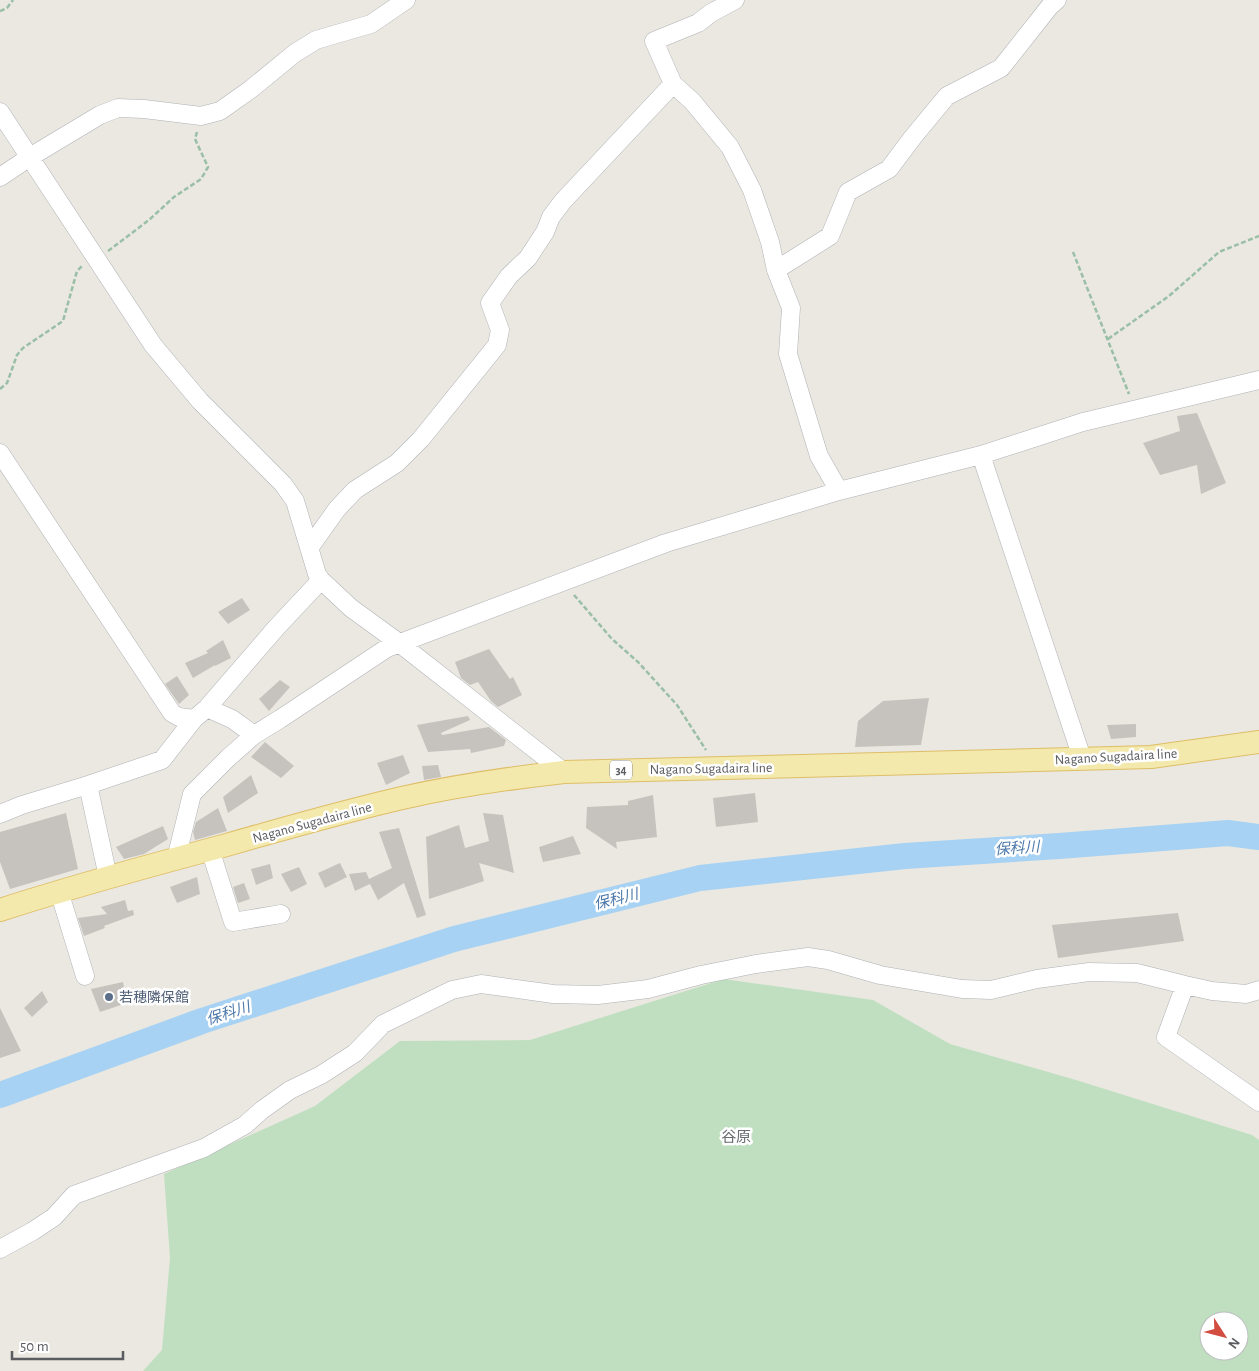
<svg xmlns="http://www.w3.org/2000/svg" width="1259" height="1371" viewBox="0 0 1259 1371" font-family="'Alegreya Sans','Noto Sans JP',sans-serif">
<rect width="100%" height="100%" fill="#eae8e1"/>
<path fill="#c0dfc1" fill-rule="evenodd" d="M724,979L873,1000L950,1044L1076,1080L1252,1135L1259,1140V1371H143L162,1350L170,1258L164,1174L315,1106L400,1041L530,1040ZM1209,1321H1239V1351H1209Z"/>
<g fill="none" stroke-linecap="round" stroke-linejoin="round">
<path stroke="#a8d2f3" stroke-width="26" d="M0,1095L202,1021L454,939L700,878L905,856L1059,846L1228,833L1259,837"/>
</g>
<path fill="#c6c3be" d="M1197,413L1226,483L1201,494L1197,465L1160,475L1143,443L1180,431L1177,416Z
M242,598L250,610L228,624L218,612Z
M223,640L231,658L215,666V665L193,678L185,663L208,653L206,651Z
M489,649L510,679L513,677L522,695L498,707L491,701L478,682L470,685L461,678L455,662Z
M177,676L189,695L179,704L165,684Z
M280,680L290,687L269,711L259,699Z
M929,698L921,745L855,747L858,721L883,701Z
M468,716L470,720L441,733L442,735L489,727L506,740L504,746L471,753L470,749L428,752L417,725Z
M1136,724V737L1111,739L1107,725Z
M265,742L294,766L281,778L251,757Z
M403,755L410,773L386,785L377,763Z
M438,765L441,777L424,780L422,766Z
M251,775L258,793L228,813L223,797Z
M755,793L758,822L716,827L713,798Z
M653,795L657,837L616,842L617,849L586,828L587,807L628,805V801Z
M218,808L227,831L195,840L193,832L196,822Z
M66,813L78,869L10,889L0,862V832Z
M483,813L503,815L514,873L479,863L484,881L429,899L426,837L459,825L465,848L489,841Z
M163,826L168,839L144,854L124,859L116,847Z
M399,828L426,915L417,918L404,883L378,900L370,884L355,891L349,874L366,872L369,879L392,868L379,832Z
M573,836L581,854L543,862L539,847Z
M340,863L347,877L325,888L318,873Z
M270,864L273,878L256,885L251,869Z
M299,867L307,884L291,892L281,874Z
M197,877L200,894L177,903L170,887Z
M244,883L250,899L238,903L233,887Z
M125,900L128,911L133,910L134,915L104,926L105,928L84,936L78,918L107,914L101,907Z
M1178,913L1184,941L1058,958L1052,925Z
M123,982L127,1003L100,1012L91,989Z
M42,991L48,1002L32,1017L24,1008Z
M0,1008L21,1051L0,1058Z"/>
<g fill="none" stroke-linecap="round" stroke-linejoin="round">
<defs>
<path id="minor" d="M735,0L711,13L698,23L654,41L673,84L692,101L730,147L752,190L770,242L776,270L791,308L788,354L819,456L839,491
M0,112L153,345L200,401L283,484L295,501L317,574L321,580L351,608L399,643L564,772
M0,177L30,157L100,115L118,108L144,109L201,116L220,111L251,89L295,53L316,40L371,24L406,0
M776,270L830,236L848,192L889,169L913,137L947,96L1001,68L1050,6L1057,0
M0,453L172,713L179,717L194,719L207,708L276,628L321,580
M981,455L1082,758
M310,547L337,509L355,490L397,463L421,439L497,345L500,330L490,303L509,276L528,258L545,232L551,217L563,201L673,84
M207,708L232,719L254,735
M88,785L108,877
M0,814L22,805L88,785L162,760L194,719
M210,849L233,922L281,914
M176,859L192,794L228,758L254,735L280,719L387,648L666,543L839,491L981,455L1083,422L1259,380
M59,891L85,976
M1185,985L1166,1037L1259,1102
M0,1249L33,1231L54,1217L74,1195L204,1148L245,1125L262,1110L290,1090L321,1075L355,1053L383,1024L452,990L481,984L553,994L598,995L648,989L701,975L756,964L808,957L828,960L880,975L962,989L991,990L1037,979L1089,972L1137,973L1185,985L1212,991L1246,994L1259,990"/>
<path id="major" d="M0,910C74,886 148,866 223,846C282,829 342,812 402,798C455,786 510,778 564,772L1151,757L1259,742"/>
</defs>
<use href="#minor" stroke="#afb1b5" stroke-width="19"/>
<use href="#major" stroke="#debe66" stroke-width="24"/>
<path stroke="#9abfa6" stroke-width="2.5" stroke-dasharray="5 2.5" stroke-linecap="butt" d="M0,11L7,8L13,0
M108,251L149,220L174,197L201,179L208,167L195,139L197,132
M1073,252L1129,394
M1108,339L1169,296L1219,252L1259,236
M0,389L7,383L17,355L23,348L63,321L77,271L82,266
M574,595L612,639L638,662L677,705L706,750"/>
<use href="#minor" stroke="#fff" stroke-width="18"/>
<use href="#major" stroke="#f4e9ad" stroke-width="22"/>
</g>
<circle fill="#5c6f8a" stroke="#fff" stroke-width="2" cx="109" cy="997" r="5"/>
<g text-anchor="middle" stroke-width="5" stroke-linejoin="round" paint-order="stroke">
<rect fill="#fff" stroke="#8c8d90" stroke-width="1" x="610" y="760.5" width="22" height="19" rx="4"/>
<g font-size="12" font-weight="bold" fill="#5a5c60">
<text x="621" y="774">34</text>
</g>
<g font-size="14" fill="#5a5c60" stroke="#fff">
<text transform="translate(1116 756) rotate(-3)" y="5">Nagano Sugadaira line</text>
<text transform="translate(711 768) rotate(-1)" y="5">Nagano Sugadaira line</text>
<text transform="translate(312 822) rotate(-15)" y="5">Nagano Sugadaira line</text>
</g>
<g font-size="14" fill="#4e5e75" stroke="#fff" text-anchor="start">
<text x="119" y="1002">若穂隣保館</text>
</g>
<g font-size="15" font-style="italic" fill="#4c79aa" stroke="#fff">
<text transform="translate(1017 848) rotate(-4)" y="5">保科川</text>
<text transform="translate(616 899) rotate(-14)" y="5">保科川</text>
<text transform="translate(228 1013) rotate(-18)" y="5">保科川</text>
</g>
<g font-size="15" fill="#6b6e72" stroke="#fff">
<text x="736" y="1142">谷原</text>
</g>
</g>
<g transform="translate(1224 1336) rotate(126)"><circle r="24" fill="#ffffff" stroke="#bdbebf"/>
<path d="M0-4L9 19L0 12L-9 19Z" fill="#d24d40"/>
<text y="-8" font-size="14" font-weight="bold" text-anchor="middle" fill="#5a5c60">N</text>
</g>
<path d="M12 1351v8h111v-8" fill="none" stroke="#5a5c60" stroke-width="2.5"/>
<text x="20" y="1351" font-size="15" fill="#5a5c60" stroke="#ffffff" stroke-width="4" paint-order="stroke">50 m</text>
</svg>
